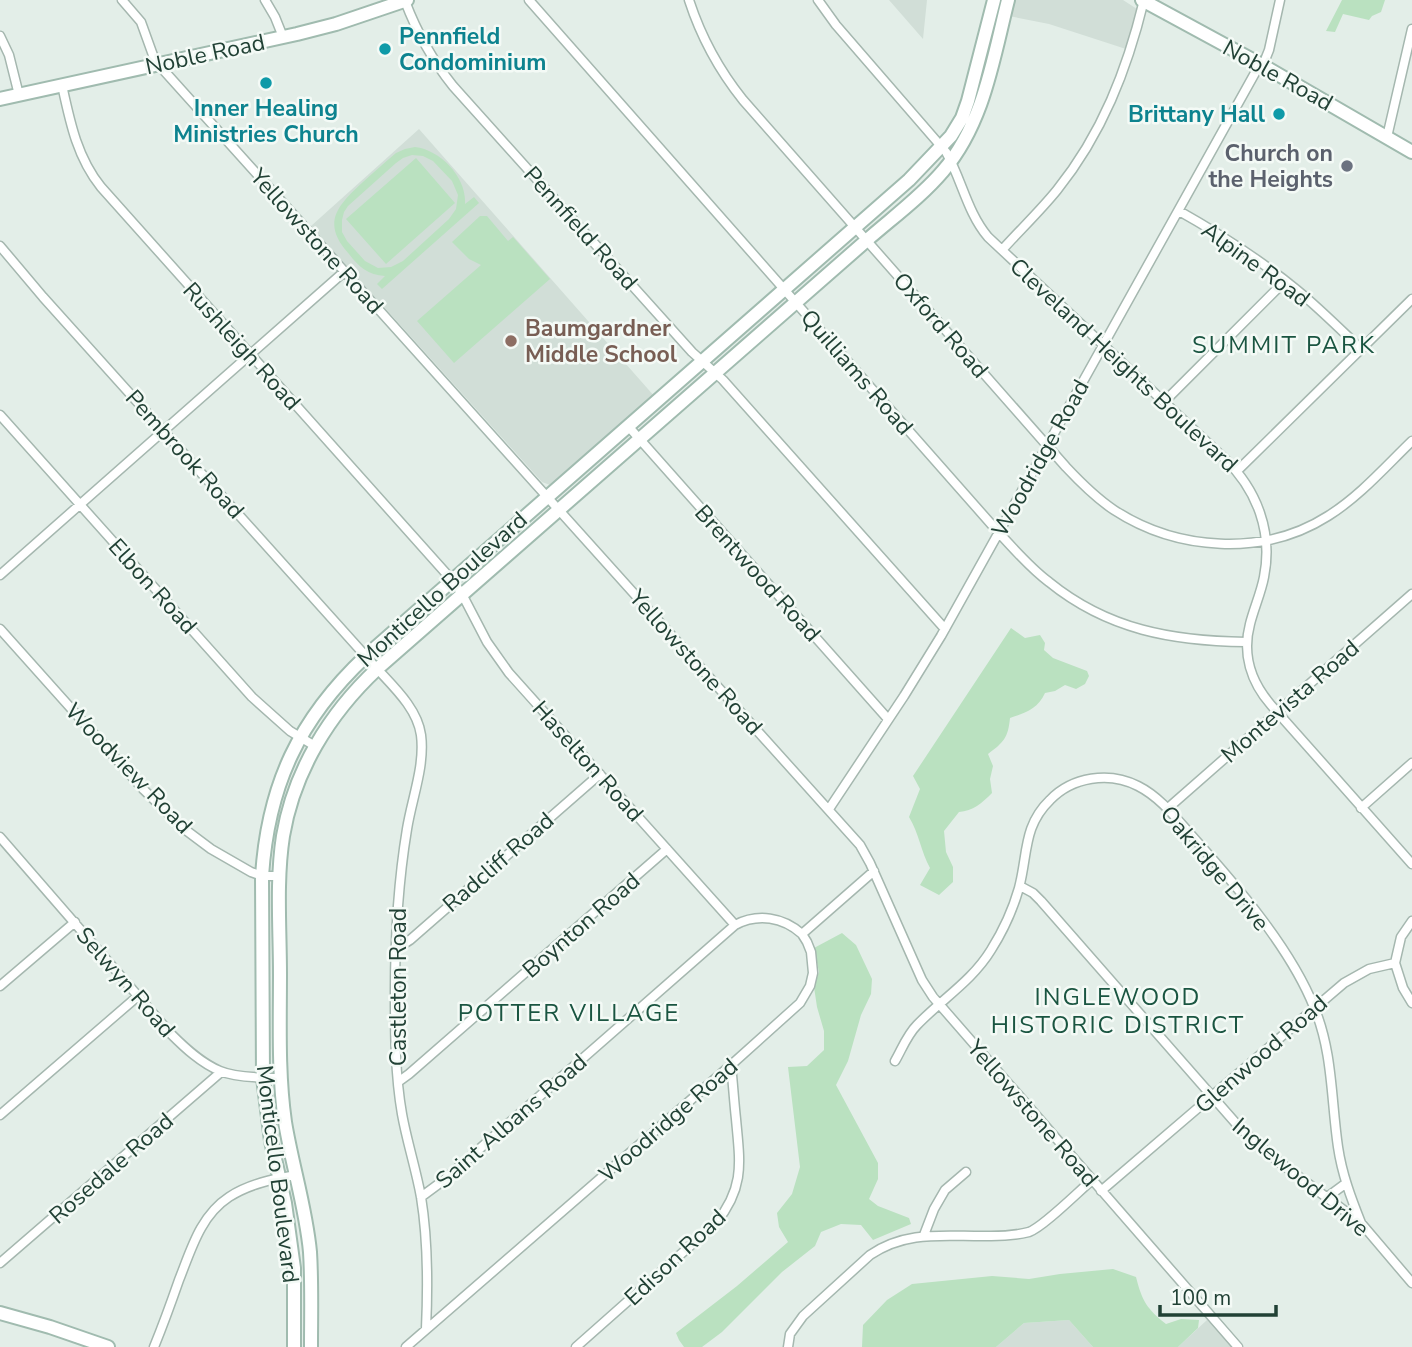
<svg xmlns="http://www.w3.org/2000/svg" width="1412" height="1347" viewBox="0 0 1412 1347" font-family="'Nunito Sans',sans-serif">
<rect width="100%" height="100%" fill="#e3eee8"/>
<path fill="#d1ded7" d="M889,0H927L923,39Z
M1012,0H1123L1137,9L1126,49L1049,24L1009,16Z
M419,129L655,397L555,483L550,485L542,482L311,226Z
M1069,1320L1093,1347H996L1024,1323Z
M1207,1320L1231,1347H1178Z"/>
<path fill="#bae1c0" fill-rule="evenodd" d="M1342,0H1385L1381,12L1372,16L1369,20L1343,14L1335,32L1326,31Z
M415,147C441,150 467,178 465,204L474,197L479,203L382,289L377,284L385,276C368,275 359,267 349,254C321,223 337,206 363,182C374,172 385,162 396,153L405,149ZM412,155L423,156L433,161L452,181L458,195L456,209L449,219L403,261L391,267L378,268L365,261L347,241L342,232V220L344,212L348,206L396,163L403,158Z
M416,158L455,203L386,264L346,219Z
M480,216H487L508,241L513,237L550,279L454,363L417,321L481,265L469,259L452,242Z
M1011,628L1025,638L1040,635L1045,643L1044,650L1053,658L1087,671L1089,676L1085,684L1076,689L1065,685L1055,691L1045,693C1038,709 1025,713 1010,718C1008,738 1004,742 988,754L993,766L990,779L992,793C982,803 973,811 959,812L944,831L946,852L953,867V882L939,895L920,885L930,868C921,852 919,833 909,817L920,789L913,776Z
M842,933L856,945L872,979L871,994L861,1015L848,1061L836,1085L878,1163V1179L869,1199L878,1206L909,1218L911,1224L873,1240L861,1225L841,1224L821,1232L815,1246L782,1272L722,1332L702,1347H684L679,1340L676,1333L737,1286L788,1242L779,1227L777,1213L792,1194L800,1167L788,1067L807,1066L824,1050V1031L817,1007L814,987L819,972L814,948Z
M1113,1269L1136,1277C1142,1301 1147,1309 1166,1324L1181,1319L1199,1320L1198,1328L1178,1347H1093L1069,1320L1024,1323L996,1347H862L863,1325L887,1300L912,1284L992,1276L1029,1279L1060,1274Z"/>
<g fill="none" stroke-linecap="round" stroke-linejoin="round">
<defs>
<path id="street" d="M122,0L141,22L154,58L158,64L860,845L870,863L922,980L933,997L1238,1347
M265,0L275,17L283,37
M529,0L999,533C1015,550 1030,568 1049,582C1108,630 1173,641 1246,642
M689,0C701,37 719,70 743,100L1066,467C1081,483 1096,498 1114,510C1177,551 1264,557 1328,516C1360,496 1385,467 1412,441
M818,0L836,25L946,152C962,180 967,212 988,237L1225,459C1257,490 1273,532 1264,577C1261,593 1254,608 1250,624C1242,654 1251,682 1271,705L1412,864
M405,1C416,30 433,61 453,86L692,352L723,380L945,629
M0,36L9,55L19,95
M1263,65L1269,50L1280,0
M62,85C70,122 77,157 101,187L452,580L462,594L487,642L509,673L735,925
M1387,137L1412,29
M1179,211C1220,234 1260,260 1297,290C1319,308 1340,329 1361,349
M0,246L43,297L371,662C389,683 417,706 421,735C425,766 412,798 407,829C398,883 395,937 395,992C395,1033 395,1074 402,1114C407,1142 416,1169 421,1197C428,1240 428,1286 426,1329
M1002,250C1020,230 1040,211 1057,190C1102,134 1127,70 1144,0
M1164,402L1285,281
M0,415L252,697L290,731L315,746
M628,426L888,719
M1237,471L1412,299
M0,575L345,271
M0,629L144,790L183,828L211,849L251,872L262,876H280
M1361,808L1412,763
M829,809L904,696L941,636L1260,64
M1167,809L1412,594
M0,837L171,1034C185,1048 201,1063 220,1071C234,1077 265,1078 281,1078
M1020,886L1033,893L1041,901L1240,1128L1275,1159L1361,1223L1412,1283
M396,949L410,940L600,774
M1395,963L1403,988L1412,1003
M0,986L75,922
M895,1061C902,1049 907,1035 917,1025C942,999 972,981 991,950C1003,931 1013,909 1019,888C1028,854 1023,826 1050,800C1072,777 1109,771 1138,786C1160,797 1176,818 1192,836C1235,884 1290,947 1314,1007C1333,1052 1331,1100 1338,1147C1342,1174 1351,1198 1361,1223
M398,1082L409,1074L667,849
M0,1115L138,996
M1101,1191L1344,983L1369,969L1395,963L1401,937L1412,921
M421,1197L444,1180L735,925C758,913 783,917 802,934
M1326,1198L1345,1184
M924,1235L934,1209L945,1190L966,1172
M0,1263L221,1072
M154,1347C163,1325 171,1303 179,1280C191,1250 200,1216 229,1197C249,1184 273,1179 296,1175
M406,1347L731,1065L800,1003L810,986L813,973L811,952L807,942L802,934L874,871
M576,1347L716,1223C745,1187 740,1163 736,1119C734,1101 733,1083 731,1065
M788,1347L790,1334L803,1316L870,1255C908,1229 947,1237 991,1236C1003,1236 1017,1235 1029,1232C1043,1227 1078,1192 1092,1180"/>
<path id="secondary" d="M1142,0L1260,64L1412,152
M0,99L297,34L336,24L407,0
M0,1313L50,1327L108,1347
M294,1347V1268L285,1203L271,1141L263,1078L262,876C268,785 299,719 366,656L909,180L951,136L962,118L968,101L994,0
M311,1347C311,1315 312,1283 310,1252C306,1208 292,1165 285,1122C278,1073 280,1023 280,974C280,929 276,881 283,836C294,771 329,714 377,669L867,240C892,218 921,197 943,171C984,123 993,59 1008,0"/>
</defs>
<use href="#street" stroke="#a5b7af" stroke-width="11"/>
<use href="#secondary" stroke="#a0bbaf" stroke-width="16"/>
<use href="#street" stroke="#fff" stroke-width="8"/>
<use href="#secondary" stroke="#fff" stroke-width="12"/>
</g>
<g fill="#0f9aa8" stroke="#f4faf6" stroke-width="2.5">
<circle cx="385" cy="49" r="7"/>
<circle cx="266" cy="83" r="7"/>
<circle cx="1279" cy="114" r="7"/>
</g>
<circle fill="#6b7280" stroke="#f4faf6" stroke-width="2.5" cx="1347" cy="166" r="7"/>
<circle fill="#8d6e63" stroke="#f4faf6" stroke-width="2.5" cx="511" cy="341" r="7"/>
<g text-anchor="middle" stroke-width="5" stroke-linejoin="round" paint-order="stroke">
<g font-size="23" font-weight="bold" fill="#0d838f" stroke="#f4faf6" text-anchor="start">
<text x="399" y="44">Pennfield<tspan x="399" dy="26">Condominium</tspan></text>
<text x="266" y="116" text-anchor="middle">Inner Healing<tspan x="266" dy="26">Ministries Church</tspan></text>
<text x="1265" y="122" text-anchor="end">Brittany Hall</text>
</g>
<g font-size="23" fill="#214135" stroke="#f4faf6">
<text transform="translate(205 54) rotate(-12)" y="8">Noble Road</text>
<text transform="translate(1278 75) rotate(29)" y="8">Noble Road</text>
<text transform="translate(581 228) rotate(48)" y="8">Pennfield Road</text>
<text transform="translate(317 241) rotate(48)" y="8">Yellowstone Road</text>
<text transform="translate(1256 264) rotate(36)" y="8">Alpine Road</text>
<text transform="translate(941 325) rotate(49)" y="8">Oxford Road</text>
<text transform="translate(242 346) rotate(48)" y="8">Rushleigh Road</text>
<text transform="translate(1124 365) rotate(43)" y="8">Cleveland Heights Boulevard</text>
<text transform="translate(857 372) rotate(49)" y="8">Quilliams Road</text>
<text transform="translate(185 454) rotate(48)" y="8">Pembrook Road</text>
<text transform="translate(1040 458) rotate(-61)" y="8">Woodridge Road</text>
<text transform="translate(758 573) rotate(48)" y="8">Brentwood Road</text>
<text transform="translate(153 586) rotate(48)" y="8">Elbon Road</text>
<text transform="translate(442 589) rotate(-42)" y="8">Monticello Boulevard</text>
<text transform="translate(696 662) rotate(48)" y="8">Yellowstone Road</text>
<text transform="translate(1290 701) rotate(-41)" y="8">Montevista Road</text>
<text transform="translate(588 761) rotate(48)" y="8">Haselton Road</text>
<text transform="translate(129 768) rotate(46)" y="8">Woodview Road</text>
<text transform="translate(498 862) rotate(-41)" y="8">Radcliff Road</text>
<text transform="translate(1215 868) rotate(50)" y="8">Oakridge Drive</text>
<text transform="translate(581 925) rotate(-41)" y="8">Boynton Road</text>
<text transform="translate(126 982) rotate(49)" y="8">Selwyn Road</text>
<text transform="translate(398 987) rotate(-90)" y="8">Castleton Road</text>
<text transform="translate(1261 1054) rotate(-41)" y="8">Glenwood Road</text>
<text transform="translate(1033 1113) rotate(49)" y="8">Yellowstone Road</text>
<text transform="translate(668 1120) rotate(-41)" y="8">Woodridge Road</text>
<text transform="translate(511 1121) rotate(-41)" y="8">Saint Albans Road</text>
<text transform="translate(111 1168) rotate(-41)" y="8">Rosedale Road</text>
<text transform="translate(278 1174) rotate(83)" y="8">Monticello Boulevard</text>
<text transform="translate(1301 1177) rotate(40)" y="8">Inglewood Drive</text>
<text transform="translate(675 1257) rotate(-43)" y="8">Edison Road</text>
</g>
<g font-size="23" font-weight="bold" fill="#5b616d" stroke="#f4faf6" text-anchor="end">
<text x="1333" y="161">Church on<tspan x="1333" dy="26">the Heights</tspan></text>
</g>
<g font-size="23" font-weight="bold" fill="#785e54" stroke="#f4faf6" text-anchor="start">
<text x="525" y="336">Baumgardner<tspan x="525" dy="26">Middle School</tspan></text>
</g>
<g font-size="24" letter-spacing="2" fill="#1a5541" stroke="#f4faf6">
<text x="1284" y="353">SUMMIT PARK</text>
<text x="1118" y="1005">INGLEWOOD<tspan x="1118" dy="28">HISTORIC DISTRICT</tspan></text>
<text x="569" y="1021">POTTER VILLAGE</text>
</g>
</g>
<path d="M1160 1305v10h116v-10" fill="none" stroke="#214135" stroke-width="3.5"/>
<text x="1170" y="1305" font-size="21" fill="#214135" stroke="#f4faf6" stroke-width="5" paint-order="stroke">100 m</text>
</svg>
